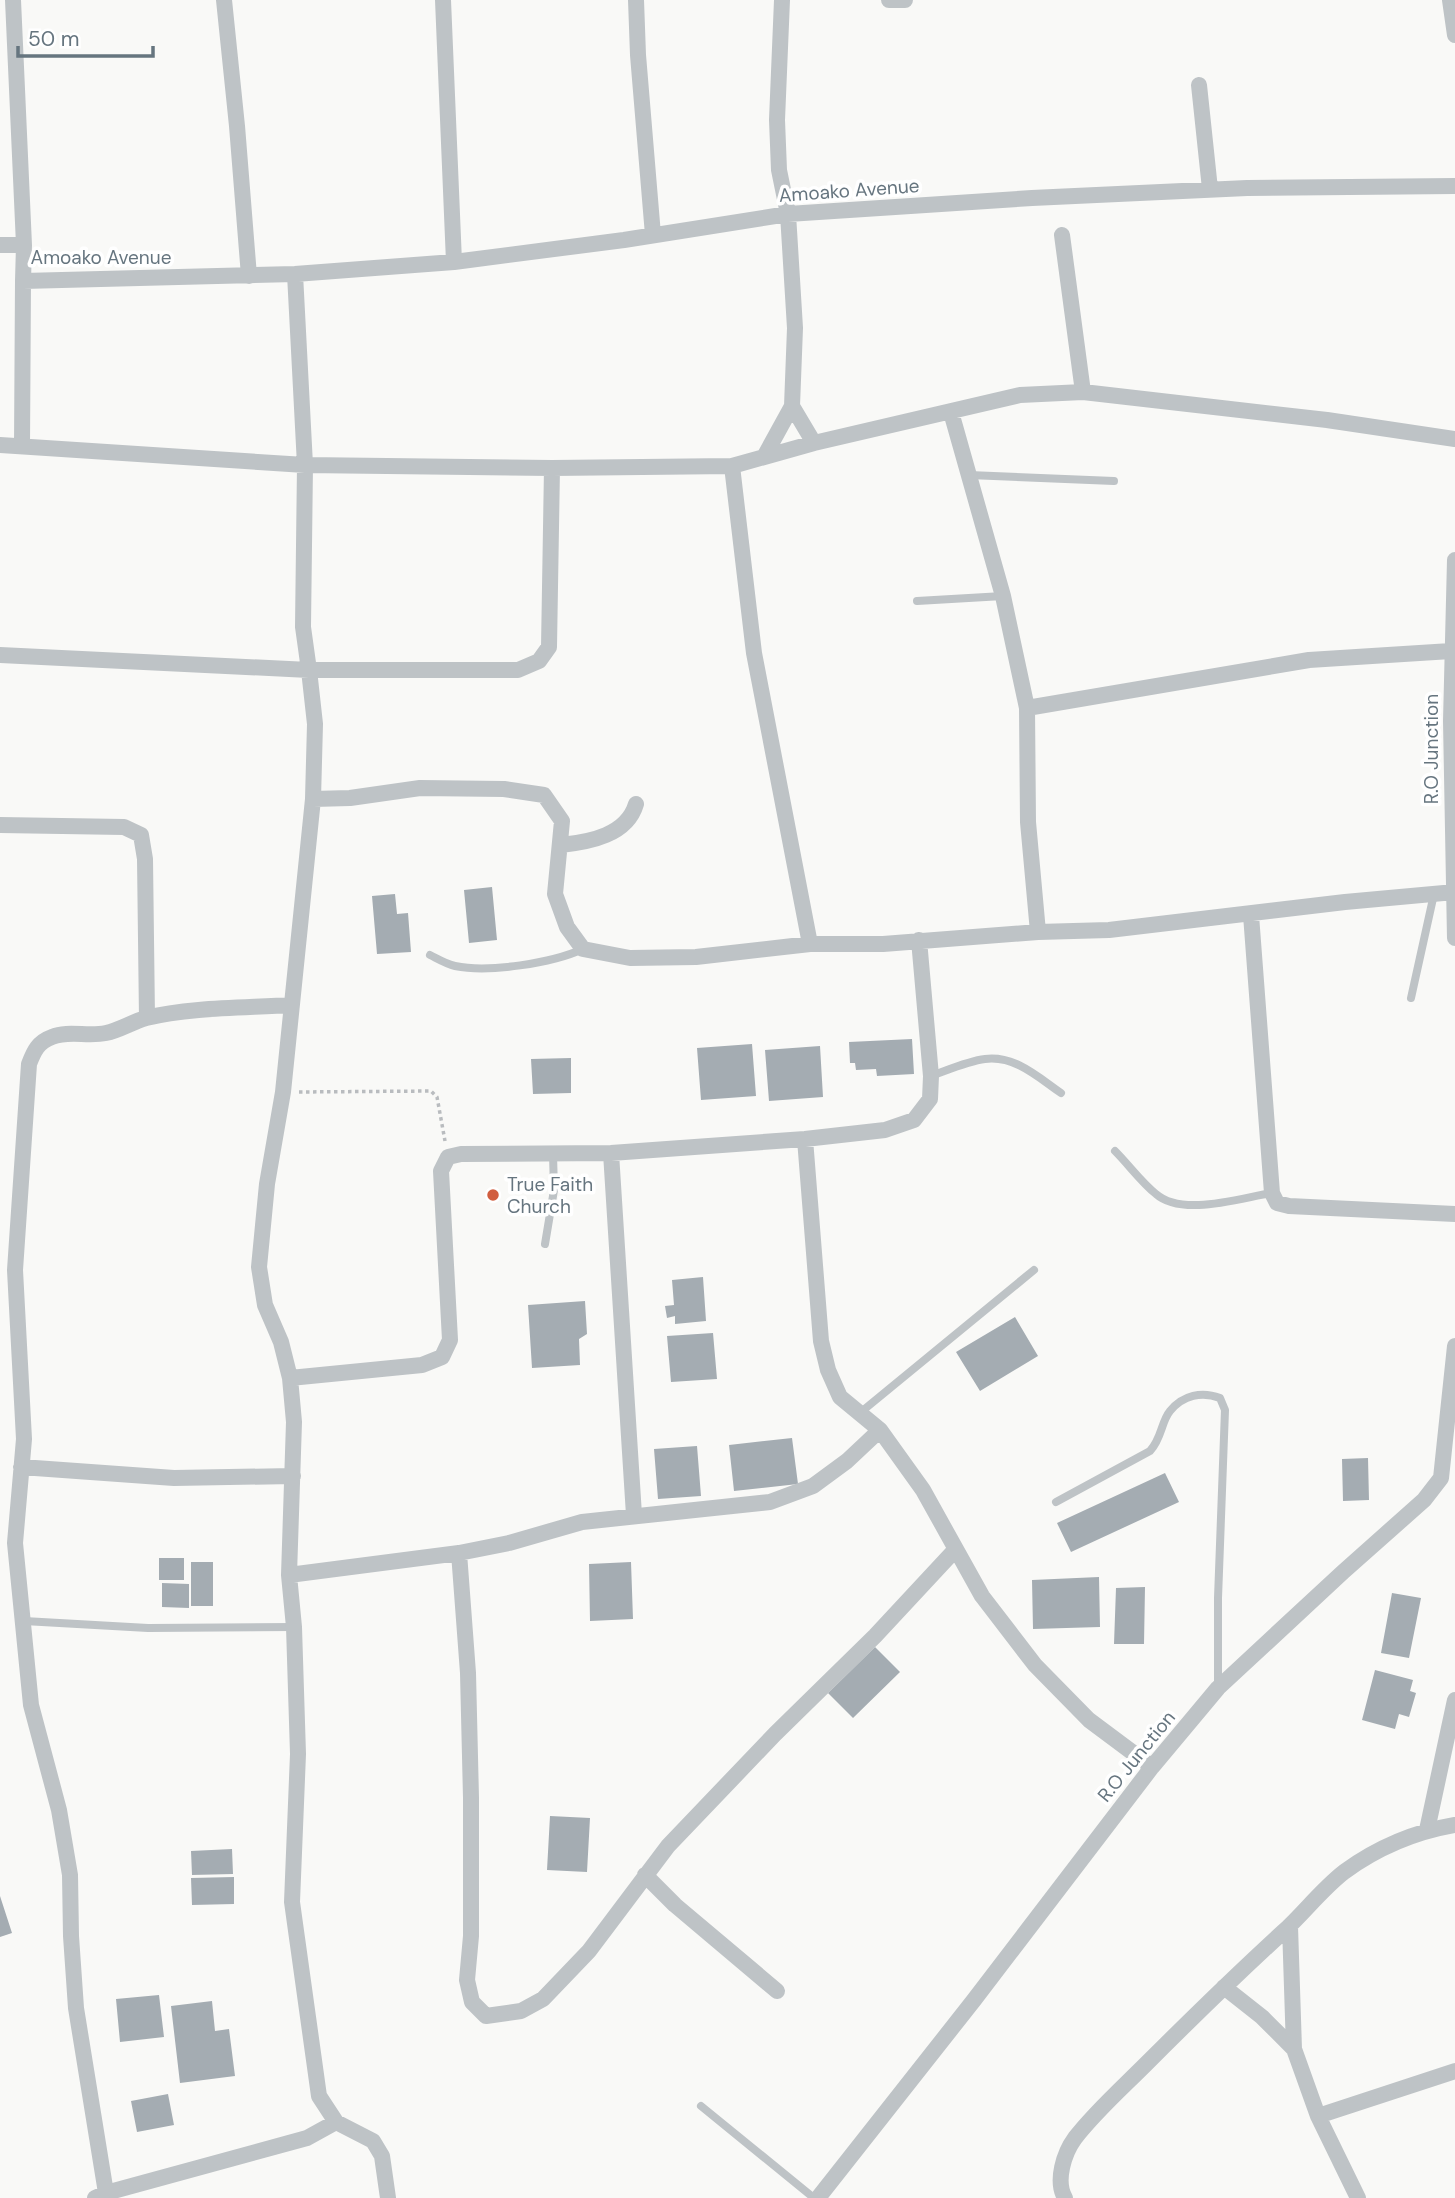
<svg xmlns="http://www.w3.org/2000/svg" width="1455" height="2198" viewBox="0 0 1455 2198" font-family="'DM Sans',sans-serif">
<rect width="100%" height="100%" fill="#f9f9f7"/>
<path fill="#a4acb2" d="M492,887L497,940L469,943L464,890Z
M395,894L397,914L408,913L411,952L377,954L372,896Z
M912,1039L914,1074L877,1076L876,1069L856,1070L855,1063H850L849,1042Z
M752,1044L756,1096L701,1100L697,1048Z
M820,1046L823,1097L769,1101L765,1050Z
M571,1058V1093L533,1094L531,1059Z
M703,1277L706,1321L675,1324V1316L667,1318L665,1306L674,1305L672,1280Z
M585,1301L587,1334L579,1339L580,1365L532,1368L528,1305Z
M1015,1317L1038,1356L980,1391L956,1352Z
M713,1333L717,1379L671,1382L667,1336Z
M792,1438L798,1484L734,1491L729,1445Z
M697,1446L701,1496L658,1499L654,1449Z
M1368,1458L1369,1500L1343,1501L1342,1459Z
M1165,1473L1179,1502L1071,1552L1057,1523Z
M159,1558H184V1580H159Z
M191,1562H213V1606H191Z
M631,1562L633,1619L590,1621L589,1564Z
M1099,1577L1100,1627L1033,1629L1032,1580Z
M162,1583L189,1584V1608L162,1607Z
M1145,1587L1144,1644H1114L1116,1588Z
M1392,1593L1421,1598L1409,1658L1381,1653Z
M875,1647L900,1672L853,1718L828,1693Z
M1375,1670L1413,1680L1410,1691L1416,1693L1409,1717L1399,1714L1395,1729L1362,1720Z
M550,1816L590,1818L587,1872L547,1870Z
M232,1849L233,1874L192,1875L191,1851Z
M234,1877V1904L192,1905L191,1878Z
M0,1896L12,1933L0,1937Z
M159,1995L164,2037L120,2042L116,1999Z
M212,2001L215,2031L229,2029L235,2076L180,2083L171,2006Z
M168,2094L174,2125L137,2132L131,2101Z"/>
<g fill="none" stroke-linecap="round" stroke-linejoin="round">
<path stroke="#b9bcbf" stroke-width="3.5" stroke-dasharray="3.5 3.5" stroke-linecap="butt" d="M299,1092L431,1091L437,1097L445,1141"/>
<path stroke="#bec3c6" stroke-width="8" d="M969,475L1114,481
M917,601L1003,596
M430,955C438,959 446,964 455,966C489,973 552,963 583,949
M1411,998L1434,894
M931,1076C948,1070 968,1061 985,1059C1015,1055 1039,1078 1061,1093
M1115,1151C1129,1165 1141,1182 1156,1194C1182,1217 1240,1198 1272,1193
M545,1244L554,1190L553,1154
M861,1412L1034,1270
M1056,1502L1150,1451C1162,1438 1161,1422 1170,1411C1183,1395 1202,1391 1220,1398L1225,1410L1218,1598V1685
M24,1621L148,1628L294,1627
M701,2106L814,2198"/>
<path stroke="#bec3c6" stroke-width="16" d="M13,0L24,245L23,281L295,274L454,262L624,240L788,214L1032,198L1247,188L1455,186
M224,0L237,126L249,276
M443,0L454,262
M636,0L638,55L653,235
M782,0L777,120L779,170L788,214L795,328L792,406L814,443
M889,0H905
M1450,0L1455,35
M1199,85L1210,189
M1062,235L1083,392
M0,245H24
M951,412L1003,596L1027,708L1028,822L1038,932
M0,445L305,465L552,468L732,466L814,443L1020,395L1083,392L1327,420L1455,439
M22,446L23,281
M764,457L792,406
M732,466L754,653L810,944
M1455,560L1451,721L1455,938
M0,655L309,670L303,627L305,465L295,274
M1027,708L1309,660L1451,651
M313,799L350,798L420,788L504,789L544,795L562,821L555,894L567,927L583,949L630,958L696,957L810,944H883L1038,932L1109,930L1345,902L1455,892
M0,825L124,827L141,835L145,859L147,1018
M561,845C590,842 627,835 636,804
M1251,915L1272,1193L1277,1203L1289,1206L1455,1214
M805,1139L821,1341L828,1370L840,1397L880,1430L923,1490L982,1596L1035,1665L1089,1720L1152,1767
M611,1153L634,1515
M290,1378L422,1365L442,1357L450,1340L441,1171L448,1157L461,1154L611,1153L805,1139L885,1130L914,1120L930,1099L931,1076L919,940
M21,1467L174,1478L293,1476
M459,1553L468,1673L471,1798V1936L467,1980L472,2002L486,2016L521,2011L543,1999L589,1951L668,1846L775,1734L875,1636L955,1550
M289,1575L459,1553L509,1543L582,1522L770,1502L813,1486L847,1461L880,1430
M1427,1830L1455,1700
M645,1875L675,1905L777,1991
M1290,1926L1294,2049L1318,2116L1358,2198
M1224,1987L1262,2017L1294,2049
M1318,2116L1455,2071
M106,2193L307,2138L336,2122
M95,2198L106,2193L76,2008L71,1936L70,1875L59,1810L31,1705L15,1543L24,1439L15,1270L29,1064C34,1051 38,1042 52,1037C68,1030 88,1037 106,1033C120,1030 132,1022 146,1018C190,1007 247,1008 292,1005
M388,2198L382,2156L373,2141L336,2122L319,2096L292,1902L298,1754L294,1627L289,1575L294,1422L290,1378L281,1342L265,1305L259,1267L267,1184L283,1092L313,799L315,724L309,670H518L539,661L549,647L552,468
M818,2198L974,2000L1152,1767L1218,1688L1343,1572L1424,1500L1441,1478L1455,1346
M1065,2198C1055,2181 1064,2153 1075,2138C1095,2112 1122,2088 1145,2065C1190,2020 1236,1975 1283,1932C1304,1913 1321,1890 1344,1872C1377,1848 1414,1832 1455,1825"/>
</g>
<circle fill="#d15e3f" stroke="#fff" stroke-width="2.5" cx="493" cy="1195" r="7"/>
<g text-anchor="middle" stroke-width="7" stroke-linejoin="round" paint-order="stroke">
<g font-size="19" fill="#66757f" stroke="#fff">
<text transform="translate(849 190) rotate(-4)" y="7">Amoako Avenue</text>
<text x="101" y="264">Amoako Avenue</text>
<text transform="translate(1431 749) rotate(-90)" y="7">R.O Junction</text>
<text transform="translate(1136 1756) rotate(-51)" y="7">R.O Junction</text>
</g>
<g font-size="19" fill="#66757f" stroke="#fff" text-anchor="start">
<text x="507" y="1191">True Faith<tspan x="507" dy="22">Church</tspan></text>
</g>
</g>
<path d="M18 46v10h135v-10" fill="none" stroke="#66757f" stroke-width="3.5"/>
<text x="28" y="46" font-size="21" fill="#66757f" stroke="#ffffff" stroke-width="5" paint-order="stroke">50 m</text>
</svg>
